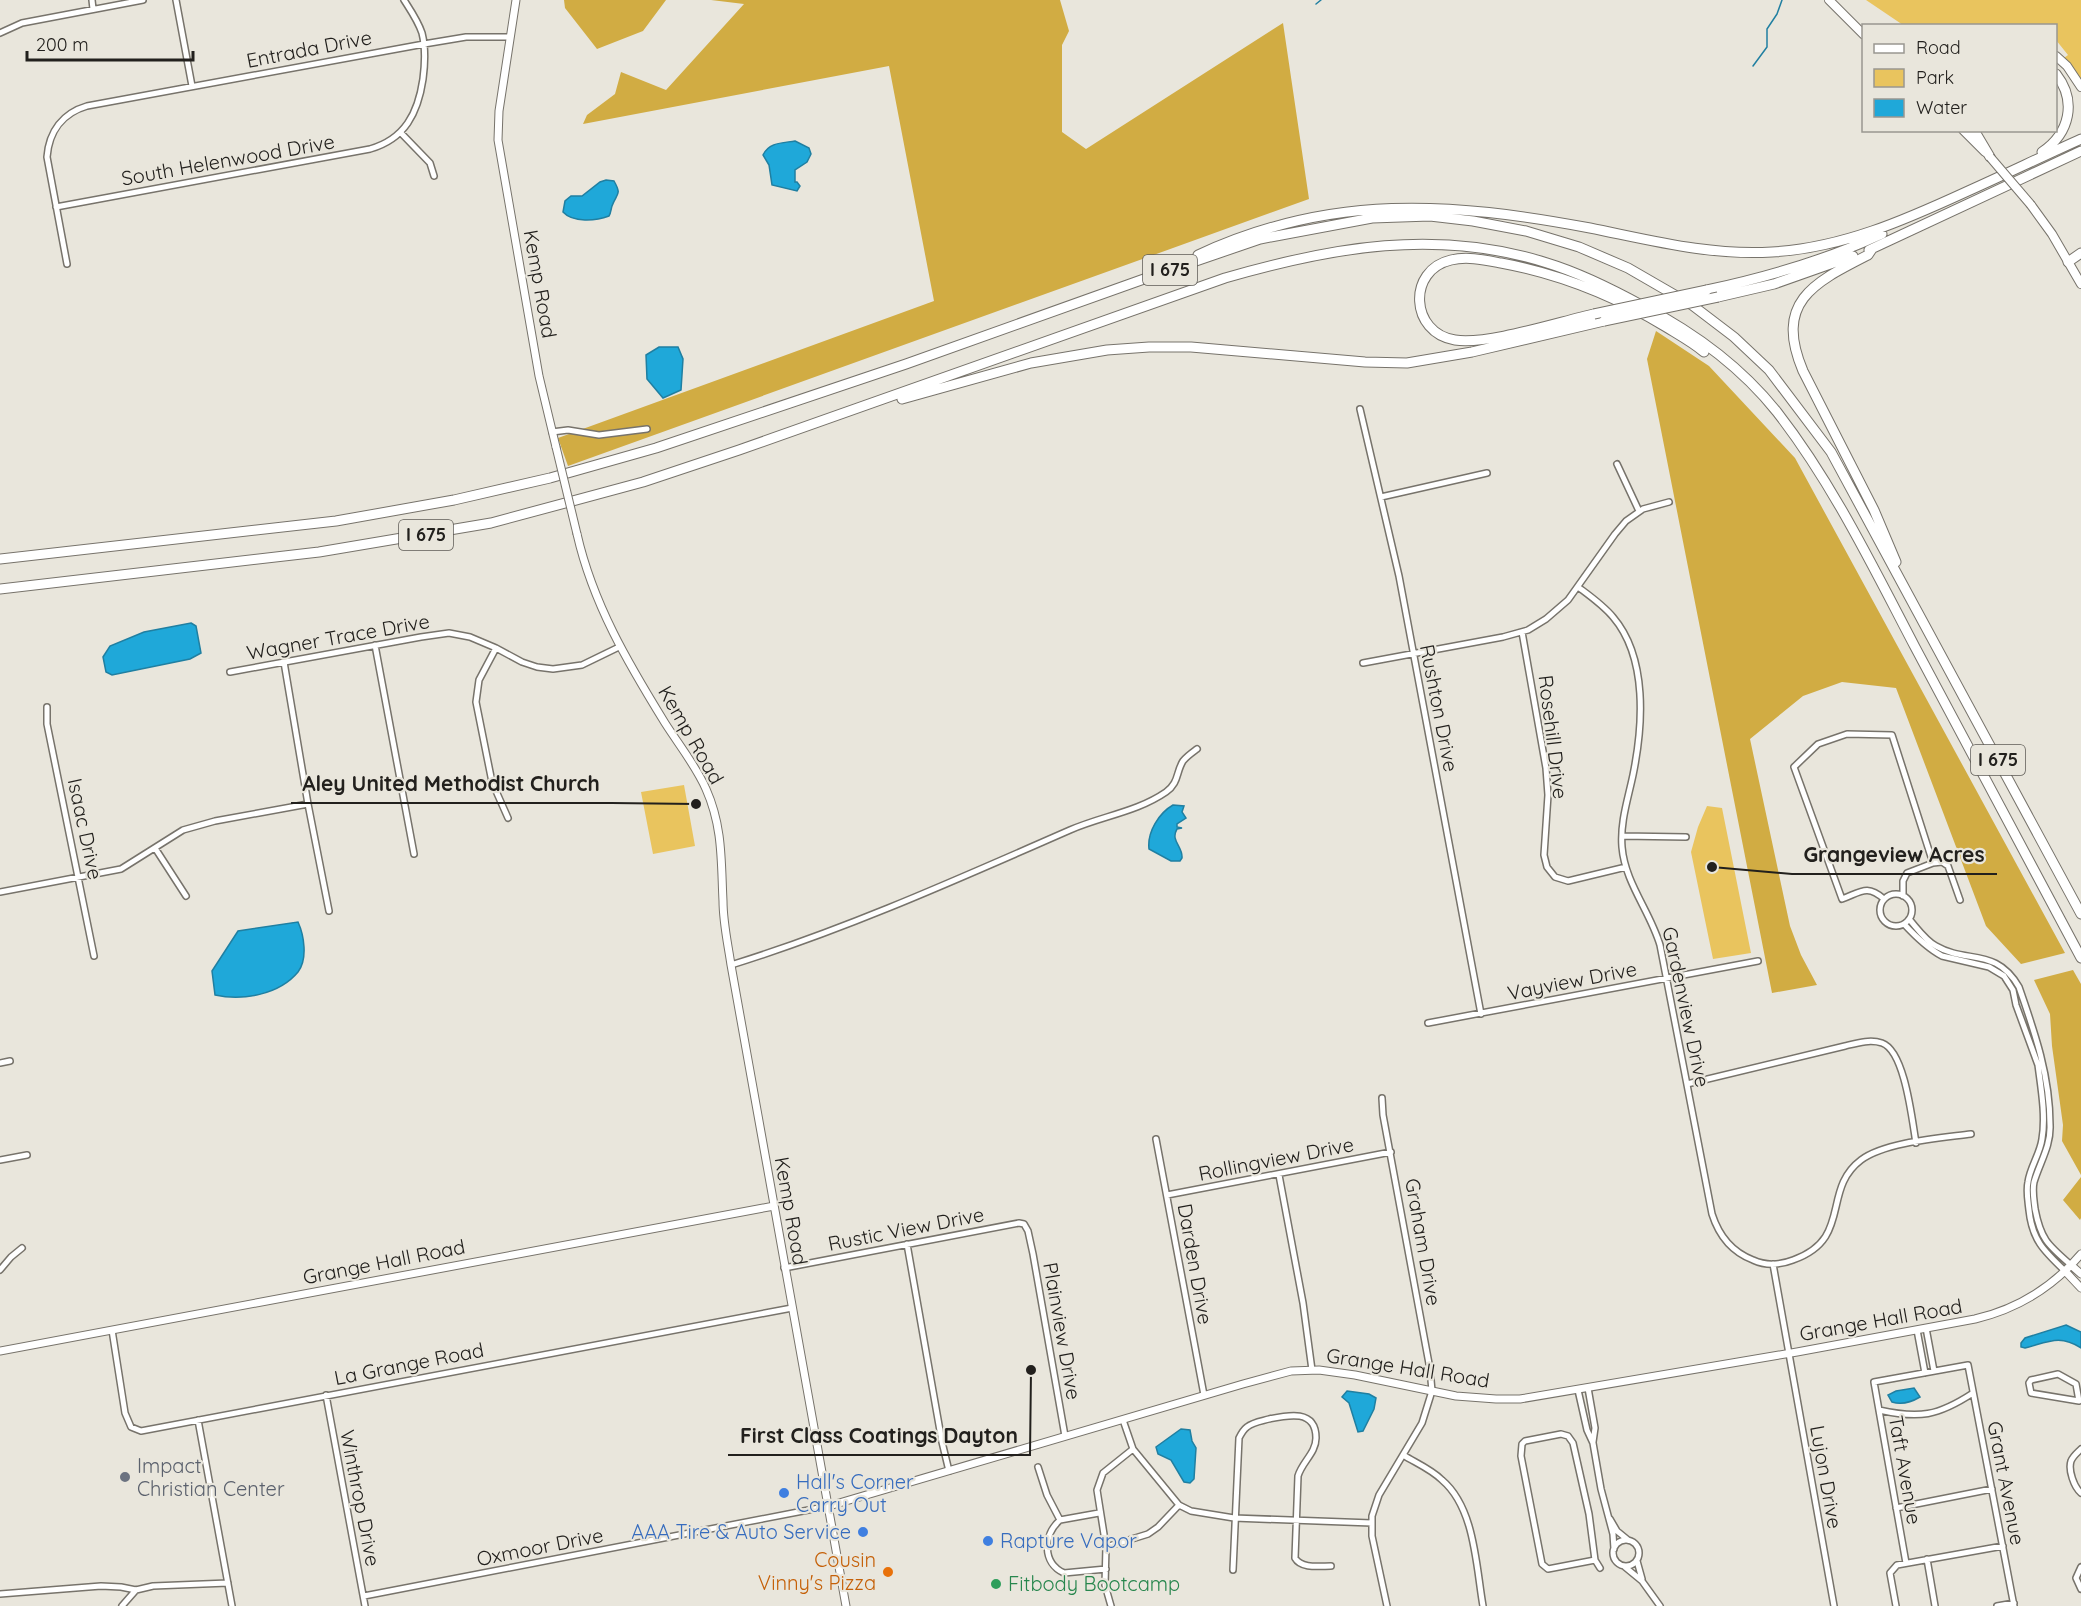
<svg xmlns="http://www.w3.org/2000/svg" width="2081" height="1606" viewBox="0 0 2081 1606" font-family="Quicksand,sans-serif">
<rect width="100%" height="100%" fill="#e9e6dc"/>
<path fill="#e9c45e" d="M1866,0H2081V80L2064,58L2068,55L2056,40V26L1903,25Z
M684,785L695,846L653,854L641,792Z
M1707,806L1722,808L1751,953L1713,959L1691,852L1698,827Z"/>
<path fill="#d1ac43" d="M564,0H666L643,31L597,49L565,8Z
M711,0H1060L1069,31L1062,45V132L1086,149L1283,23L1309,199L568,466L558,438L934,301L889,66L583,124L587,115L615,94L621,72L666,90L744,4Z
M1656,331L1709,366L1795,458L2065,953L2021,964L1986,926L1896,688L1842,682L1803,696L1750,739L1790,926L1801,955L1817,985L1772,993L1647,359Z
M2073,970L2081,984V1175L2062,1141L2063,1125L2052,1046L2050,1014L2034,980Z
M2081,1177V1218L2080,1220L2063,1200Z"/>
<path fill="#1fa8d9" stroke="#207fa1" stroke-width="1.5" d="M795,141L809,148L811,154L807,162L795,170V182H797L800,186L797,191L772,185L769,165L763,155C769,142 783,143 795,141Z
M606,180L614,181C622,195 617,193 612,206C611,209 611,213 609,216C596,221 573,223 563,212L565,201L571,196H582L600,182Z
M659,347H678L683,359L681,390L663,398L647,379L646,355Z
M191,623L196,626L201,653L190,659L112,675L106,672L103,657L110,646L144,632Z
M1173,805L1184,806L1182,812L1186,818L1177,824V827L1182,828L1177,829C1170,841 1183,846 1182,858L1180,861H1171L1149,849C1147,832 1159,813 1173,805Z
M298,922C304,935 308,959 298,972C279,995 242,1001 215,995L212,971L238,931Z
M2066,1325L2081,1332V1348C2060,1334 2048,1342 2025,1348L2021,1347V1343L2025,1338Z
M1914,1388L1920,1397C1910,1403 1902,1405 1892,1402L1888,1395L1896,1391Z
M1347,1391L1369,1394L1376,1398L1374,1409L1363,1431L1358,1432L1349,1403L1342,1397Z
M1181,1429L1190,1430L1192,1441L1196,1448L1194,1479L1190,1483L1184,1482L1171,1460L1158,1454L1156,1447Z"/>
<g fill="none" stroke-linecap="round" stroke-linejoin="round">
<path stroke="#207fa1" stroke-width="1.5" d="M1316,4L1321,0
M1753,66L1767,47V29L1777,14L1782,0"/>
<defs>
<path id="street" d="M92,0L93,9
M176,0L192,86
M0,33L22,23L143,0
M401,133L430,163L434,176
M56,207L370,149C405,139 418,113 423,79C425,64 426,49 422,33C418,21 411,11 404,0
M67,264L47,157C49,131 63,113 87,106L424,44L466,37H510
M1360,409L1399,576L1481,1014
M552,432L568,430L599,435L647,429
M1617,464L1639,511
M1381,497L1487,473
M1578,587C1590,596 1603,605 1613,617C1648,658 1643,726 1633,775C1628,799 1620,822 1622,847C1625,883 1650,911 1660,945L1712,1214C1719,1236 1732,1252 1753,1260C1766,1266 1780,1265 1793,1260C1853,1239 1821,1190 1861,1160C1885,1142 1941,1138 1971,1134
M1522,632L1546,768L1548,795L1544,855L1547,867L1555,877L1568,881L1626,867
M375,645L414,854
M496,648L479,680L476,702L492,782L508,818
M284,662L308,804L329,911
M1363,663L1503,637L1528,630L1546,619L1568,600L1615,534L1626,521L1643,509L1669,502
M230,672L421,637L449,633L470,637L496,648L522,662L537,667L553,669L582,665L619,647
M47,707V724L94,956
M1622,836L1686,837
M155,848L186,896
M1933,863L1942,862L1948,866L1960,900
M0,892L121,869L183,830L215,821L308,804
M1880 910a16 16 0 1 1 32 0a16 16 0 1 1-32 0Z
M1884,899C1867,884 1861,892 1842,899L1794,767L1818,744L1847,734L1892,735L1933,863L1907,873L1903,881V896
M1909,919C1917,928 1925,940 1936,946C1967,964 1996,947 2019,987C2035,1033 2050,1076 2050,1125C2051,1146 2040,1162 2034,1182C2032,1191 2034,1200 2035,1209C2041,1240 2048,1245 2071,1265
M1904,924C1916,937 1927,948 1942,956L1989,967L2004,976L2013,990L2016,1005L2038,1065C2041,1088 2046,1116 2042,1139C2040,1154 2030,1167 2028,1182C2026,1191 2028,1201 2029,1210C2032,1240 2044,1251 2065,1271
M731,965C847,929 958,879 1070,830C1102,816 1137,812 1166,792C1179,783 1176,772 1183,761C1187,756 1193,752 1197,749
M1428,1023L1758,961
M0,1063L10,1061
M1687,1084L1845,1046C1857,1043 1870,1039 1882,1043C1905,1051 1912,1120 1916,1143
M1382,1098L1383,1115L1430,1369L1432,1391L1422,1423L1379,1495L1372,1516V1536L1387,1606
M1156,1139L1204,1395
M0,1160L27,1155
M1279,1175L1303,1303L1312,1370
M1167,1195L1391,1152
M907,1244L942,1442L949,1471
M1773,1264L1834,1606
M784,1268L1019,1223L1024,1224L1028,1231L1033,1254L1065,1436
M0,1270L11,1257L22,1248
M1926,1328L1934,1371
M112,1330L125,1413L131,1427L141,1431L792,1308
M1917,1330L1925,1373
M2058,1374L2076,1384L2079,1401L2031,1393L2029,1383L2031,1380Z
M1588,1388L1595,1428L1593,1442
M1578,1390L1587,1430L1593,1443L1601,1489L1613,1534L1614,1549
M326,1395L365,1606
M1879,1410C1919,1419 1938,1416 1973,1393
M198,1420L232,1606
M1123,1420L1133,1449L1179,1505L1191,1511L1234,1518L1372,1523
M2081,1449C2077,1453 2073,1456 2071,1461C2068,1470 2074,1487 2081,1493
M1403,1455C1416,1463 1431,1469 1442,1480C1475,1508 1476,1566 1483,1606
M1038,1467L1047,1495L1060,1520
M1896,1508L1992,1489
M1099,1513L1060,1520C1043,1535 1042,1563 1064,1573L1106,1569
M1610,1519L1617,1531L1628,1540
M1613 1553a13 13 0 1 1 26 0a13 13 0 1 1-26 0Z
M1106,1547L1148,1534L1158,1527L1179,1505
M1927,1559L1935,1606
M1595,1560L1548,1569L1542,1564L1521,1456L1522,1444L1525,1441L1561,1434L1568,1436L1573,1443L1589,1514L1595,1560L1600,1568
M1637,1561L1642,1579
M1906,1563L1874,1382L1968,1365L2014,1606
M1625,1567L1642,1581L1660,1606
M2081,1567L2076,1578L2081,1589
M1233,1570L1239,1438C1241,1434 1243,1430 1247,1427C1253,1422 1262,1421 1269,1419C1288,1415 1316,1409 1316,1438C1316,1453 1302,1462 1298,1476L1295,1558C1301,1569 1320,1566 1331,1566
M0,1594L101,1586L121,1587L136,1590L153,1586L228,1583
M364,1596L829,1506
M122,1606L136,1590
M1111,1606L1105,1585L1106,1547L1097,1490L1103,1473L1133,1449
M1896,1606L1890,1573L1897,1565L2003,1546
M1997,1606L2014,1603"/>
<path id="secondary" d="M516,0L499,111L498,140L539,376L556,447
M577,534C593,604 628,663 665,723C679,745 696,766 706,789C723,827 721,862 723,901C723,923 728,944 731,965L846,1606
M2071,1265L2081,1274
M2065,1271L2081,1288
M0,1351L774,1206
M829,1506L1243,1384L1291,1371L1319,1370L1355,1375L1456,1396L1496,1399H1520L1797,1352L1975,1319C2017,1309 2053,1287 2081,1254"/>
<path id="primary" d="M1829,0L1864,35
M2056,56L2067,66L2081,87
M1963,130L1985,152
M2031,205L2052,234L2081,284"/>
<path id="highway" d="M1974,130L1990,157
M2042,152C2070,133 2077,101 2056,74
M1872,249L1868,255C1813,283 1774,302 1803,371L1874,510L1896,562
M1869,250L2081,151
M1198,255C1331,193 1451,202 1590,228C1650,240 1710,256 1772,252C1842,248 1905,220 1968,191C2006,174 2043,156 2081,139
M2068,262L2081,253
M1707,290C1768,277 1826,260 1882,234
M1718,297L1774,284L1853,256
M1594,314C1558,322 1488,345 1455,340C1410,333 1407,270 1451,260C1467,256 1485,260 1501,263C1560,274 1615,296 1666,327C1679,335 1692,342 1704,352
M902,399L1031,363L1107,350L1149,347H1191L1365,362L1407,363L1472,352L1604,321
M0,559L336,521L454,500L550,478L656,448L906,364L1158,274L1260,239L1372,218L1430,216L1473,221L1526,231L1579,247L1628,268L1692,305L1734,337L1769,370L1831,452L2081,914
M0,589L319,552L491,523L643,482L739,450L1225,278C1332,247 1437,228 1547,263C1580,273 1612,289 1643,306C1693,332 1742,368 1777,412C1833,484 1873,567 1915,647C1971,750 2026,854 2081,958"/>
</defs>
<use href="#street" stroke="#77736b" stroke-width="8"/>
<use href="#secondary" stroke="#77736b" stroke-width="9"/>
<use href="#primary" stroke="#77736b" stroke-width="10"/>
<use href="#highway" stroke="#77736b" stroke-width="11"/>
<use href="#street" stroke="#fff" stroke-width="5"/>
<use href="#secondary" stroke="#fff" stroke-width="7"/>
<use href="#primary" stroke="#fff" stroke-width="8"/>
<use href="#highway" stroke="#fff" stroke-width="9"/>
<defs>
<path id="secondary-bridge" d="M556,447L577,534"/>
<path id="primary-bridge" d="M1990,157L2031,205"/>
<path id="highway-bridge" d="M1594,314L1707,290
M1604,321L1718,297"/>
</defs>
<use href="#secondary-bridge" stroke="#77736b" stroke-width="9" stroke-linecap="butt"/>
<use href="#primary-bridge" stroke="#77736b" stroke-width="10" stroke-linecap="butt"/>
<use href="#highway-bridge" stroke="#77736b" stroke-width="11" stroke-linecap="butt"/>
<use href="#secondary-bridge" stroke="#fff" stroke-width="7"/>
<use href="#primary-bridge" stroke="#fff" stroke-width="8"/>
<use href="#highway-bridge" stroke="#fff" stroke-width="9"/>
</g>
<circle fill="#6b7280" stroke="#e9e6dc" stroke-width="2" cx="125" cy="1477" r="6"/>
<g fill="#3f7fe0" stroke="#e9e6dc" stroke-width="2">
<circle cx="784" cy="1493" r="6"/>
<circle cx="863" cy="1532" r="6"/>
<circle cx="988" cy="1541" r="6"/>
</g>
<circle fill="#e8710a" stroke="#e9e6dc" stroke-width="2" cx="888" cy="1572" r="6"/>
<circle fill="#2e9e5b" stroke="#e9e6dc" stroke-width="2" cx="996" cy="1584" r="6"/>
<g text-anchor="middle" stroke-width="4.5" stroke-linejoin="round" paint-order="stroke">
<g fill="#e9e6dc" stroke="#5e5b56" stroke-width="1.5">
<rect x="1143" y="255" width="54" height="30" rx="4.5"/>
<rect x="399" y="520" width="54" height="30" rx="4.5"/>
<rect x="1971" y="745" width="54" height="30" rx="4.5"/>
</g>
<g font-size="18" font-weight="bold" fill="#22201d">
<text x="1170" y="276">I 675</text>
<text x="426" y="541">I 675</text>
<text x="1998" y="766">I 675</text>
</g>
<g font-size="20" fill="#22201d" stroke="#e9e6dc">
<text transform="translate(309 49) rotate(-11)" y="7">Entrada Drive</text>
<text transform="translate(228 160) rotate(-10)" y="7">South Helenwood Drive</text>
<text transform="translate(540 284) rotate(80)" y="7">Kemp Road</text>
<text transform="translate(338 637) rotate(-10)" y="7">Wagner Trace Drive</text>
<text transform="translate(1439 708) rotate(79)" y="7">Rushton Drive</text>
<text transform="translate(691 735) rotate(60)" y="7">Kemp Road</text>
<text transform="translate(1553 737) rotate(83)" y="7">Rosehill Drive</text>
<text transform="translate(85 829) rotate(78)" y="7">Isaac Drive</text>
<text transform="translate(1572 981) rotate(-11)" y="7">Vayview Drive</text>
<text transform="translate(1686 1007) rotate(78)" y="7">Gardenview Drive</text>
<text transform="translate(1276 1159) rotate(-11)" y="7">Rollingview Drive</text>
<text transform="translate(791 1211) rotate(80)" y="7">Kemp Road</text>
<text transform="translate(906 1229) rotate(-11)" y="7">Rustic View Drive</text>
<text transform="translate(1423 1242) rotate(80)" y="7">Graham Drive</text>
<text transform="translate(384 1262) rotate(-11)" y="7">Grange Hall Road</text>
<text transform="translate(1195 1264) rotate(80)" y="7">Darden Drive</text>
<text transform="translate(1881 1320) rotate(-10)" y="7">Grange Hall Road</text>
<text transform="translate(1062 1331) rotate(80)" y="7">Plainview Drive</text>
<text transform="translate(409 1364) rotate(-11)" y="7">La Grange Road</text>
<text transform="translate(1408 1368) rotate(9)" y="7">Grange Hall Road</text>
<text transform="translate(1905 1470) rotate(80)" y="7">Taft Avenue</text>
<text transform="translate(1826 1477) rotate(80)" y="7">Lujon Drive</text>
<text transform="translate(2006 1483) rotate(79)" y="7">Grant Avenue</text>
<text transform="translate(360 1498) rotate(79)" y="7">Winthrop Drive</text>
<text transform="translate(540 1547) rotate(-11)" y="7">Oxmoor Drive</text>
</g>
<g font-size="20" fill="#5b616d" stroke="#e9e6dc" text-anchor="start">
<text x="137" y="1473">Impact<tspan x="137" dy="23">Christian Center</tspan></text>
</g>
<g font-size="20" fill="#366cbe" stroke="#e9e6dc" text-anchor="start">
<text x="796" y="1489">Hall's Corner<tspan x="796" dy="23">Carry Out</tspan></text>
<text x="851" y="1539" text-anchor="end">AAA Tire &amp; Auto Service</text>
<text x="1000" y="1548">Rapture Vapor</text>
</g>
<g font-size="20" fill="#c56008" stroke="#e9e6dc" text-anchor="end">
<text x="876" y="1567">Cousin<tspan x="876" dy="23">Vinny's Pizza</tspan></text>
</g>
<g font-size="20" fill="#27864d" stroke="#e9e6dc" text-anchor="start">
<text x="1008" y="1591">Fitbody Bootcamp</text>
</g>
</g>
<path fill="none" stroke="#22201d" stroke-width="2" d="M696 804L612 803H291M1712 867L1792 874H1997M1031 1370L1030 1455H728"/>
<g fill="#22201d" stroke="#e9e6dc" stroke-width="2">
<circle cx="696" cy="804" r="6"/>
<circle cx="1712" cy="867" r="6"/>
<circle cx="1031" cy="1370" r="6"/>
</g>
<g font-size="21" text-anchor="middle" font-weight="bold" fill="#22201d" stroke="#e9e6dc" stroke-width="4.5" stroke-linejoin="round" paint-order="stroke">
<text x="451" y="791">Aley United Methodist Church</text>
<text x="1894" y="862">Grangeview Acres</text>
<text x="879" y="1443">First Class Coatings Dayton</text>
</g>
<rect x="1862" y="24" width="195" height="108" fill="#e9e6dc" stroke="#999790" stroke-width="1.5"/>
<rect x="1874" y="44" width="30" height="9" fill="#ffffff" stroke="#999790" stroke-width="1.5"/>
<text x="1916" y="54" font-size="18" fill="#22201d">Road</text>
<rect x="1874" y="69" width="30" height="18" fill="#e9c45e" stroke="#999790" stroke-width="1.5"/>
<text x="1916" y="84" font-size="18" fill="#22201d">Park</text>
<rect x="1874" y="99" width="30" height="18" fill="#1fa8d9" stroke="#999790" stroke-width="1.5"/>
<text x="1916" y="114" font-size="18" fill="#22201d">Water</text>
<path d="M27 51v9h166v-9" fill="none" stroke="#22201d" stroke-width="3"/>
<text x="36" y="51" font-size="18" fill="#22201d" stroke="#e9e6dc" stroke-width="4.5" paint-order="stroke">200 m</text>
</svg>
